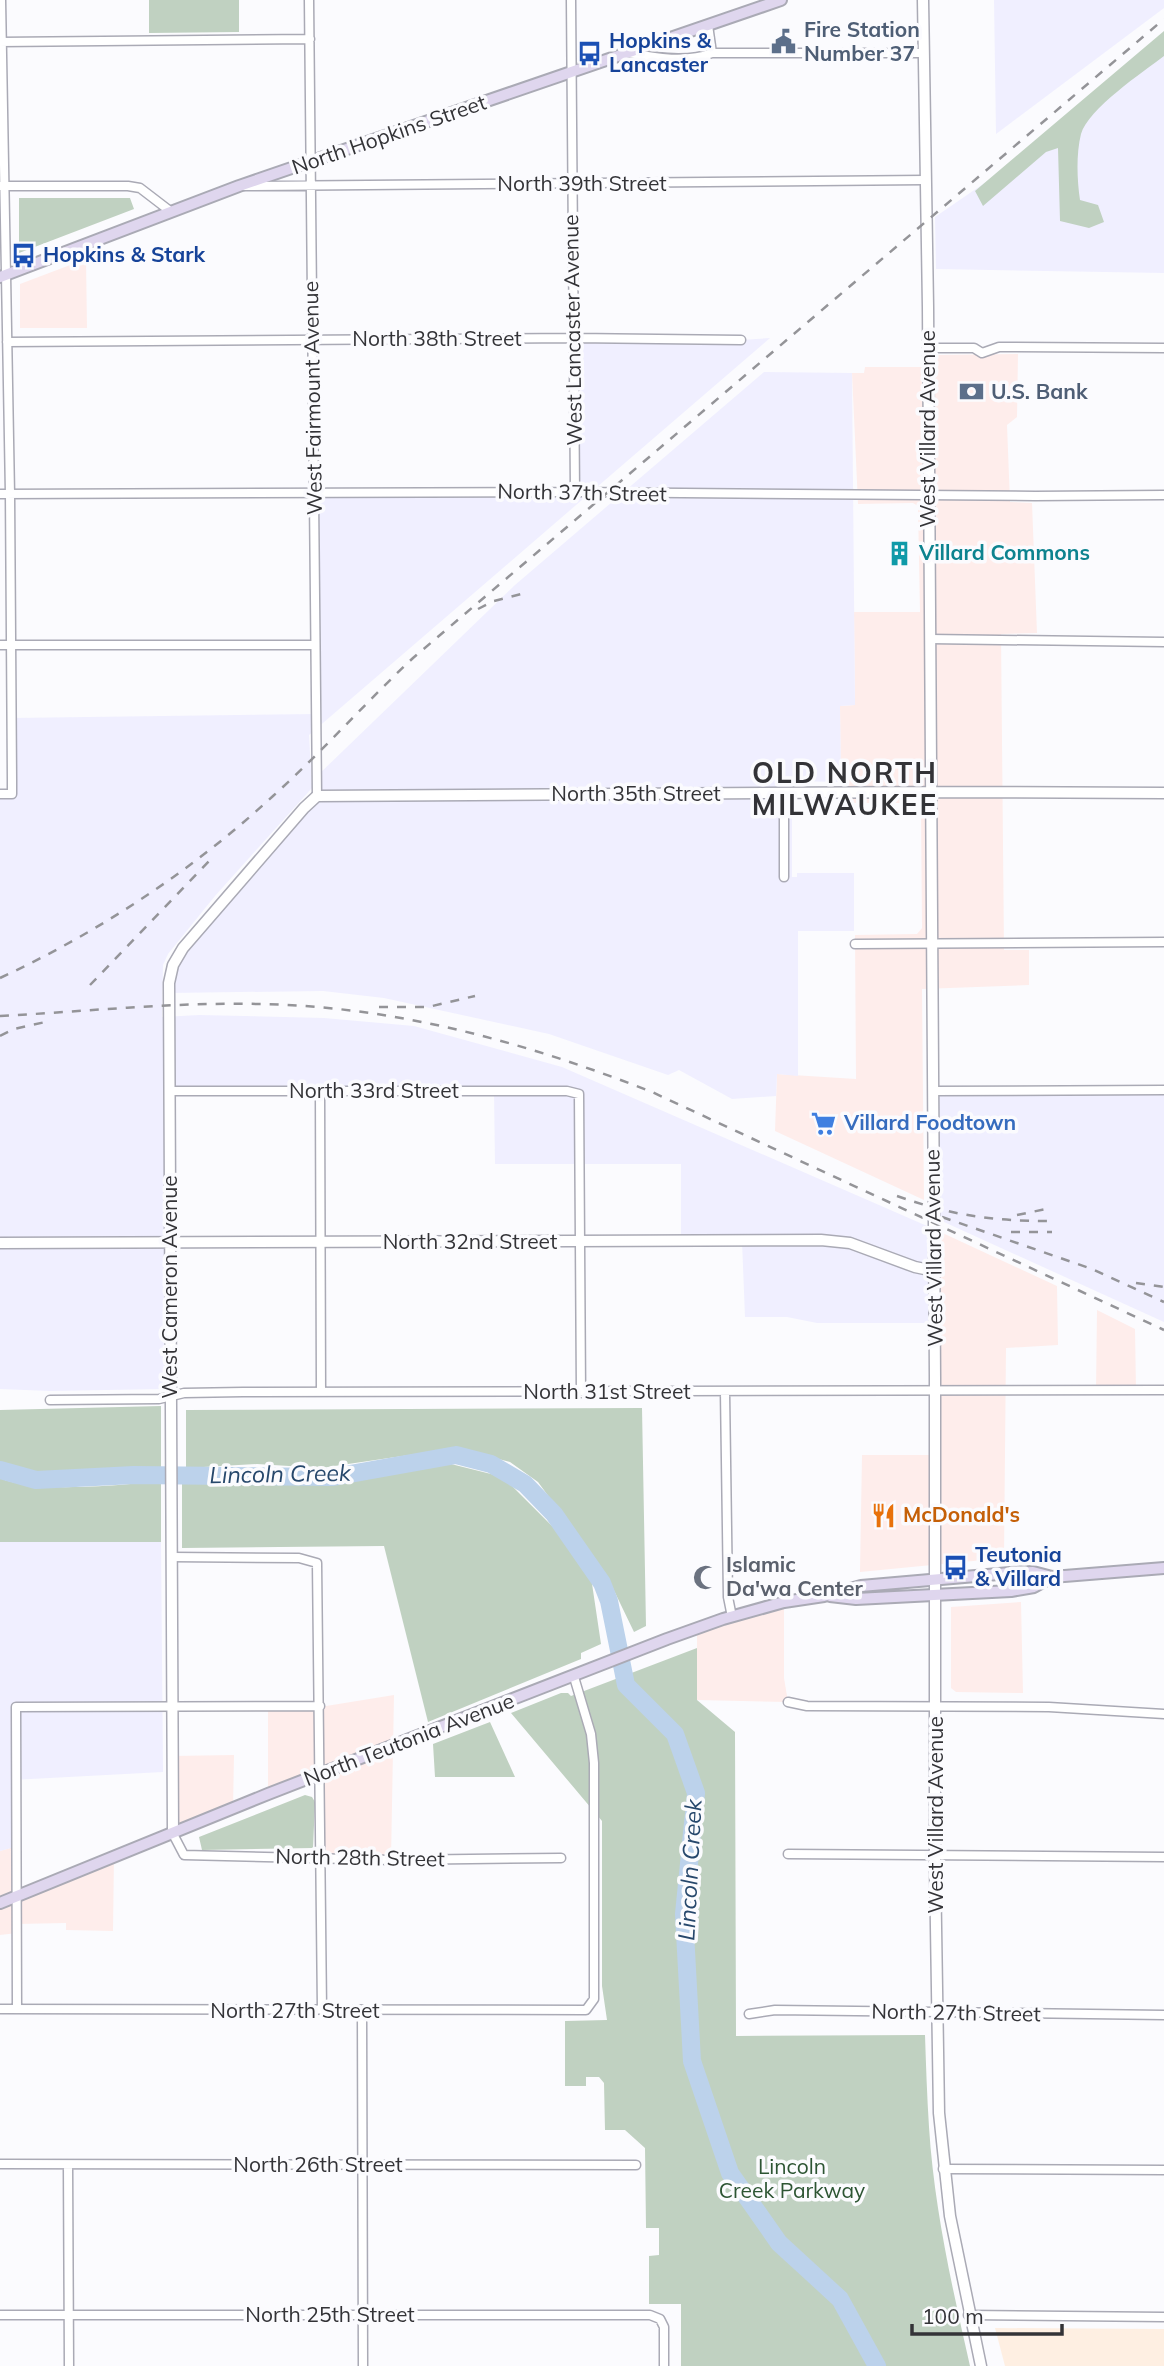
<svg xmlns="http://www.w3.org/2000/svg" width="1164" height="2366" viewBox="0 0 1164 2366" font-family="Mulish,sans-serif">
<rect width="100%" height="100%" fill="#fbfbfe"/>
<path fill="#feedeb" d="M86,259L87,328H20V284Z
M1018,354L1017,417L1007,425L1010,502L1032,503L1037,633L1001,634L1004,950H1029V985L922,989L924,1200L775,1131L777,1074L856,1079L855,935L917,934L922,928L921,808L915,803H841L840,706L855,705L854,612H920L918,506L913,503L858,504L852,373H864L865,367H937V355Z
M934,1229L1057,1286L1058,1345L1006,1348L1004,1558L860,1572L862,1455H933Z
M1097,1310L1135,1329L1136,1390H1096Z
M784,1602V1678L788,1702L697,1700V1629Z
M1021,1602L1023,1693L956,1692L951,1688V1607Z
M394,1695L391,1860L321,1859L319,1775L268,1794V1706L320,1707Z
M234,1755L233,1809L173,1834L172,1756Z
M17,1846V1895L114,1855L113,1931L66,1930V1923L17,1924V1933L0,1935V1851Z"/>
<path fill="#f0efff" d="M994,0H1164V8L996,134Z
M1164,52V273L936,269L935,217L999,173Z
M575,338L741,340L770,338L309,735L312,788L215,896L168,954L163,965L162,1017L199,1015L324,1018L414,1026L562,1067L934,1229L935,1323H817L787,1317H745L742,1241H681V1164H495L494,1092L170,1091L171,1258L163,1389L50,1391L0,1389V794H12V718L316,714L314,492H574Z
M764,372L852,373L855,705L840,706L841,782L792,781V877H797V873H854V931H798V1076L777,1074L776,1096L732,1099L679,1070L668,1075L549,1034L384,998L323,991L169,993L173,965L317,796V776L515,585Z
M1164,1090V1322L933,1217V1091Z
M0,1541L161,1542L163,1772L12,1780L11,1848L0,1851Z"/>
<path fill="#feefe2" d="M995,2328L1164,2329V2366H1005Z"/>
<path fill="#c0d1c1" d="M149,0H239V32L149,33Z
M1164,31V56C1143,72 1088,109 1081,134C1076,154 1077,180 1080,200L1098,205L1104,222L1089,228L1060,221L1058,148L1046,152L983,206L975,191Z
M19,198H130L134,209L19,253Z
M161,1406V1468L39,1473L0,1464V1410Z
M642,1408L646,1626L634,1632L607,1576L538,1482L510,1462L457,1448L321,1468L257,1464L186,1468V1410Z
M451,1464L503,1477L558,1532L591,1577L601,1644L581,1653V1659L428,1722L384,1546L182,1548V1484L340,1483Z
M0,1478C34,1494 122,1485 161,1481V1542H0Z
M697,1648V1700L735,1732L736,2036L925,2035C926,2066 927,2096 929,2127C934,2207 952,2287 970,2366H681V2304H649V2256L659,2255V2228H646L645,2148L625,2130H605L604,2083L599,2077H586V2086H565V2021L607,2020L602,1986V1821L511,1713L561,1693H568L571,1696Z
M490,1722L515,1777H435L433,1744Z
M305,1795L312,1797L315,1802L313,1848L202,1850L199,1837Z"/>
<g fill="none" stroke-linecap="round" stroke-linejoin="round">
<path stroke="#bcd2eb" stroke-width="18" d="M0,1470L36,1480L134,1475L333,1477L456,1455L491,1464L525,1484L554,1514L602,1583L609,1601L626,1685L675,1734L696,1793L684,1914L692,2061L730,2173L779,2243L840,2299L877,2366"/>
<defs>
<path id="minor" d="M309,0L317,796
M571,0L575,492
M708,25L712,53
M0,42L310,39
M630,53C655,58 688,63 712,53H924
M0,186H128L140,188L170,211
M245,186L925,180
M7,342L575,338L741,340
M927,348H974L982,353L999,347L1164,348
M0,494L575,492L1035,496L1164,495
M930,639L1164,642
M0,645H314
M784,793V877
M0,794H12V780L10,494L1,0
M855,944L1164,942
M169,1091H567L579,1094L581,1393
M320,1091L321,1392
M933,1091L1164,1090
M725,1392L728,1597L732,1617
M50,1400L159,1399L184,1393L243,1392L1164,1390
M172,1557L299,1558L317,1563L322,2010
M788,1702L807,1706L1049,1707L1164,1714
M173,1834L184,1855L391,1860L561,1858
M788,1854L1164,1857
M0,2009L586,2010L594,1999V1763L591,1734L574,1677
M17,2009L16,1707L320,1706
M362,2011L363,2366
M749,2014L775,2010L1164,2015
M0,2164L636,2165
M68,2165L69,2366
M943,2169L1164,2170
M0,2315H650L660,2319L664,2327V2366
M968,2315L1164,2317"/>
<path id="tertiary" d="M923,0L928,307L935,1377V1865L939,2113L950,2216L981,2366
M0,1243L821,1240L850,1243L915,1267L934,1271
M173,1834L169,983L173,965L183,948L304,808L317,796L931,792L1164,793"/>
<path id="secondary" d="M0,277L239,186L781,0
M830,1596L856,1599L1011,1591L1034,1587L1052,1577
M0,1903L268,1794L667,1639L723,1619L784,1602L824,1596L861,1586L1010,1573L1033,1572L1052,1577L1164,1568"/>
</defs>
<use href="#minor" stroke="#aaaab5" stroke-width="11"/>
<use href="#tertiary" stroke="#aaaab5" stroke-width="13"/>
<use href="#secondary" stroke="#aaaab5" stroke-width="14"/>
<use href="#minor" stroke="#fff" stroke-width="8"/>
<use href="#tertiary" stroke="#fff" stroke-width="10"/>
<use href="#secondary" stroke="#dfd6ee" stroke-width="10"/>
<path stroke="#949498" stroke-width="2.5" stroke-dasharray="9 9" stroke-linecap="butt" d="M478,609L494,601L521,594
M0,978C99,932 193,870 273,796C322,752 365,703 413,658L1164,19
M90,985L214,856
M379,1007H428L475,996
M0,1016C95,1011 192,1000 287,1005C413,1011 535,1046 652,1092L1164,1330
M0,1036L14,1029L50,1021
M897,1196C954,1216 992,1221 1052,1221
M1017,1215L1051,1208
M942,1217L1092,1269L1164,1302
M1011,1232H1052
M1136,1283L1164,1287"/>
</g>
<defs>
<symbol id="civic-bare" viewBox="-9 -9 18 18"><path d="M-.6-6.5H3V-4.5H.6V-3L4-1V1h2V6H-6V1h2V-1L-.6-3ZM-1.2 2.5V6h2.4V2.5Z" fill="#5c6f8a" stroke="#fbfbfe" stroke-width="2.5" paint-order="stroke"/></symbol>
<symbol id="bus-bare" viewBox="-9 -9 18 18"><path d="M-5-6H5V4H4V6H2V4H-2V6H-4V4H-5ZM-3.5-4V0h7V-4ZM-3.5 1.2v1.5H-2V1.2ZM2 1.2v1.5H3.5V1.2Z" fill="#1a4fb4" stroke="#fbfbfe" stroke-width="2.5" paint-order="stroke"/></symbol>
<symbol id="bank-bare" viewBox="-9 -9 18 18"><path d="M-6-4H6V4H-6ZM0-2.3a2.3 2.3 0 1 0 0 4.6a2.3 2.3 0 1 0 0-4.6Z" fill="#5c6f8a" stroke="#fbfbfe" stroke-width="2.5" paint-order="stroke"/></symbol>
<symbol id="building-bare" viewBox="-9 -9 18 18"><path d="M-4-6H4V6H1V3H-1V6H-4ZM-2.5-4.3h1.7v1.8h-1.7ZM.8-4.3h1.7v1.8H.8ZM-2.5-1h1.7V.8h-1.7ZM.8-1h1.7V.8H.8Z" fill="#0f9aa8" stroke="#fbfbfe" stroke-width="2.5" paint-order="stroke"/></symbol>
<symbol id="supermarket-bare" viewBox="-9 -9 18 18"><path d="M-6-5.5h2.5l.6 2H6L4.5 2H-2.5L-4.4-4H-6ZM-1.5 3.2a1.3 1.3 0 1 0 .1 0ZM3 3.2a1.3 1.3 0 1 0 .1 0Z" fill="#3f7fe0" stroke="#fbfbfe" stroke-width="2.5" paint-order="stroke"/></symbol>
<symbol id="restaurant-bare" viewBox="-9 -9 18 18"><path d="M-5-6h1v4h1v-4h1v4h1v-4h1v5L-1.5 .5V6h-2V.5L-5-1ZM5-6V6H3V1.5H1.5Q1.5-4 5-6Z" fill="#e8710a" stroke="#fbfbfe" stroke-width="2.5" paint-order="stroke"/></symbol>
<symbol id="mosque-bare" viewBox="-9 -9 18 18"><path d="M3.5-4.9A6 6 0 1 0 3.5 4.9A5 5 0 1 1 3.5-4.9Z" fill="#6b7280" stroke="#fbfbfe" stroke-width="2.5" paint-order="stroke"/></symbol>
</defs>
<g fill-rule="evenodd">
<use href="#civic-bare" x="766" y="24" width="35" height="35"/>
<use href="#bus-bare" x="572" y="36" width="35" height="35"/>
<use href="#bus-bare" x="6" y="238" width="35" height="35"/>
<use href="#bank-bare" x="954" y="374" width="35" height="35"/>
<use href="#building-bare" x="882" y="536" width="35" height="35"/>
<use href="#supermarket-bare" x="806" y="1106" width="35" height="35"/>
<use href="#restaurant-bare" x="866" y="1498" width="35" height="35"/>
<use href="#bus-bare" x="938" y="1550" width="35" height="35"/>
<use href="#mosque-bare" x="688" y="1560" width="35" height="35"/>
</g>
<g text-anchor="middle" stroke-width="7" stroke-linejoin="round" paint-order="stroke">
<g font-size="21" font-weight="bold" fill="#4e5e75" stroke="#fbfbfe" text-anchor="start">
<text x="804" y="37">Fire Station<tspan x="804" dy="24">Number 37</tspan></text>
<text x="991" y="399">U.S. Bank</text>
</g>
<g font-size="21" font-weight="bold" fill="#164399" stroke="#fbfbfe" text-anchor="start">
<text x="609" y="48">Hopkins &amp;<tspan x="609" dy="24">Lancaster</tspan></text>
<text x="43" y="262">Hopkins &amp; Stark</text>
<text x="975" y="1562">Teutonia<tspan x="975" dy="24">&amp; Villard</tspan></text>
</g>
<g font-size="21" fill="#333337" stroke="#fbfbfe">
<text transform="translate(389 135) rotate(-19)" y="7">North Hopkins Street</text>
<text x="582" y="191">North 39th Street</text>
<text transform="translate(573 330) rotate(-91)" y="7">West Lancaster Avenue</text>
<text x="437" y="346">North 38th Street</text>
<text transform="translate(313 398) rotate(-91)" y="7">West Fairmount Avenue</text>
<text transform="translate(928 429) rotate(-90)" y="7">West Villard Avenue</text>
<text transform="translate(582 493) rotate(1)" y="7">North 37th Street</text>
<text x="636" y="801">North 35th Street</text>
<text x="374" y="1098">North 33rd Street</text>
<text x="470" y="1249">North 32nd Street</text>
<text transform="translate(934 1248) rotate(-91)" y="7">West Villard Avenue</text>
<text transform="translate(170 1287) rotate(-90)" y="7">West Cameron Avenue</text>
<text x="607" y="1399">North 31st Street</text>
<text transform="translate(409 1740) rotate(-21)" y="7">North Teutonia Avenue</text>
<text transform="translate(936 1815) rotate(-90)" y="7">West Villard Avenue</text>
<text transform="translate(360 1858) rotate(1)" y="7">North 28th Street</text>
<text x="295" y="2018">North 27th Street</text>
<text transform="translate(956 2013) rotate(1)" y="7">North 27th Street</text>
<text x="318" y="2172">North 26th Street</text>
<text x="330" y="2322">North 25th Street</text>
</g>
<g font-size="21" font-weight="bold" fill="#0d838f" stroke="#fbfbfe" text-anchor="start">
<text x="919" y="560">Villard Commons</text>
</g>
<g font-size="21" font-weight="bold" fill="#366cbe" stroke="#fbfbfe" text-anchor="start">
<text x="844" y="1130">Villard Foodtown</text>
</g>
<g font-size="21" font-weight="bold" fill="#c56008" stroke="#fbfbfe" text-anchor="start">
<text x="903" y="1522">McDonald's</text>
</g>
<g font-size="21" font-weight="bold" fill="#5b616d" stroke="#fbfbfe" text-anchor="start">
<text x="726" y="1572">Islamic<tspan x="726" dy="24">Da'wa Center</tspan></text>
</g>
<g font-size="21" fill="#2d5533" stroke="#fbfbfe">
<text x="792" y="2174">Lincoln<tspan x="792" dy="24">Creek Parkway</tspan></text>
</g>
<g font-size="23" font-style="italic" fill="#27486c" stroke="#fbfbfe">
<text transform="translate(280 1474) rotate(-1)" y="8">Lincoln Creek</text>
<text transform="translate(690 1870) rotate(-87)" y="8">Lincoln Creek</text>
</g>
<g font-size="28" font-weight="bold" letter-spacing="2" fill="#333337" stroke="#fbfbfe">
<text x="845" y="783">OLD NORTH<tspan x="845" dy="32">MILWAUKEE</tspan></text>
</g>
</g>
<path d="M912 2324v10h150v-10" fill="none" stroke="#333337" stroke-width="3.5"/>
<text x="922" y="2324" font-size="21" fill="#333337" stroke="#fbfbfe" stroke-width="5" paint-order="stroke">100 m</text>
</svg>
